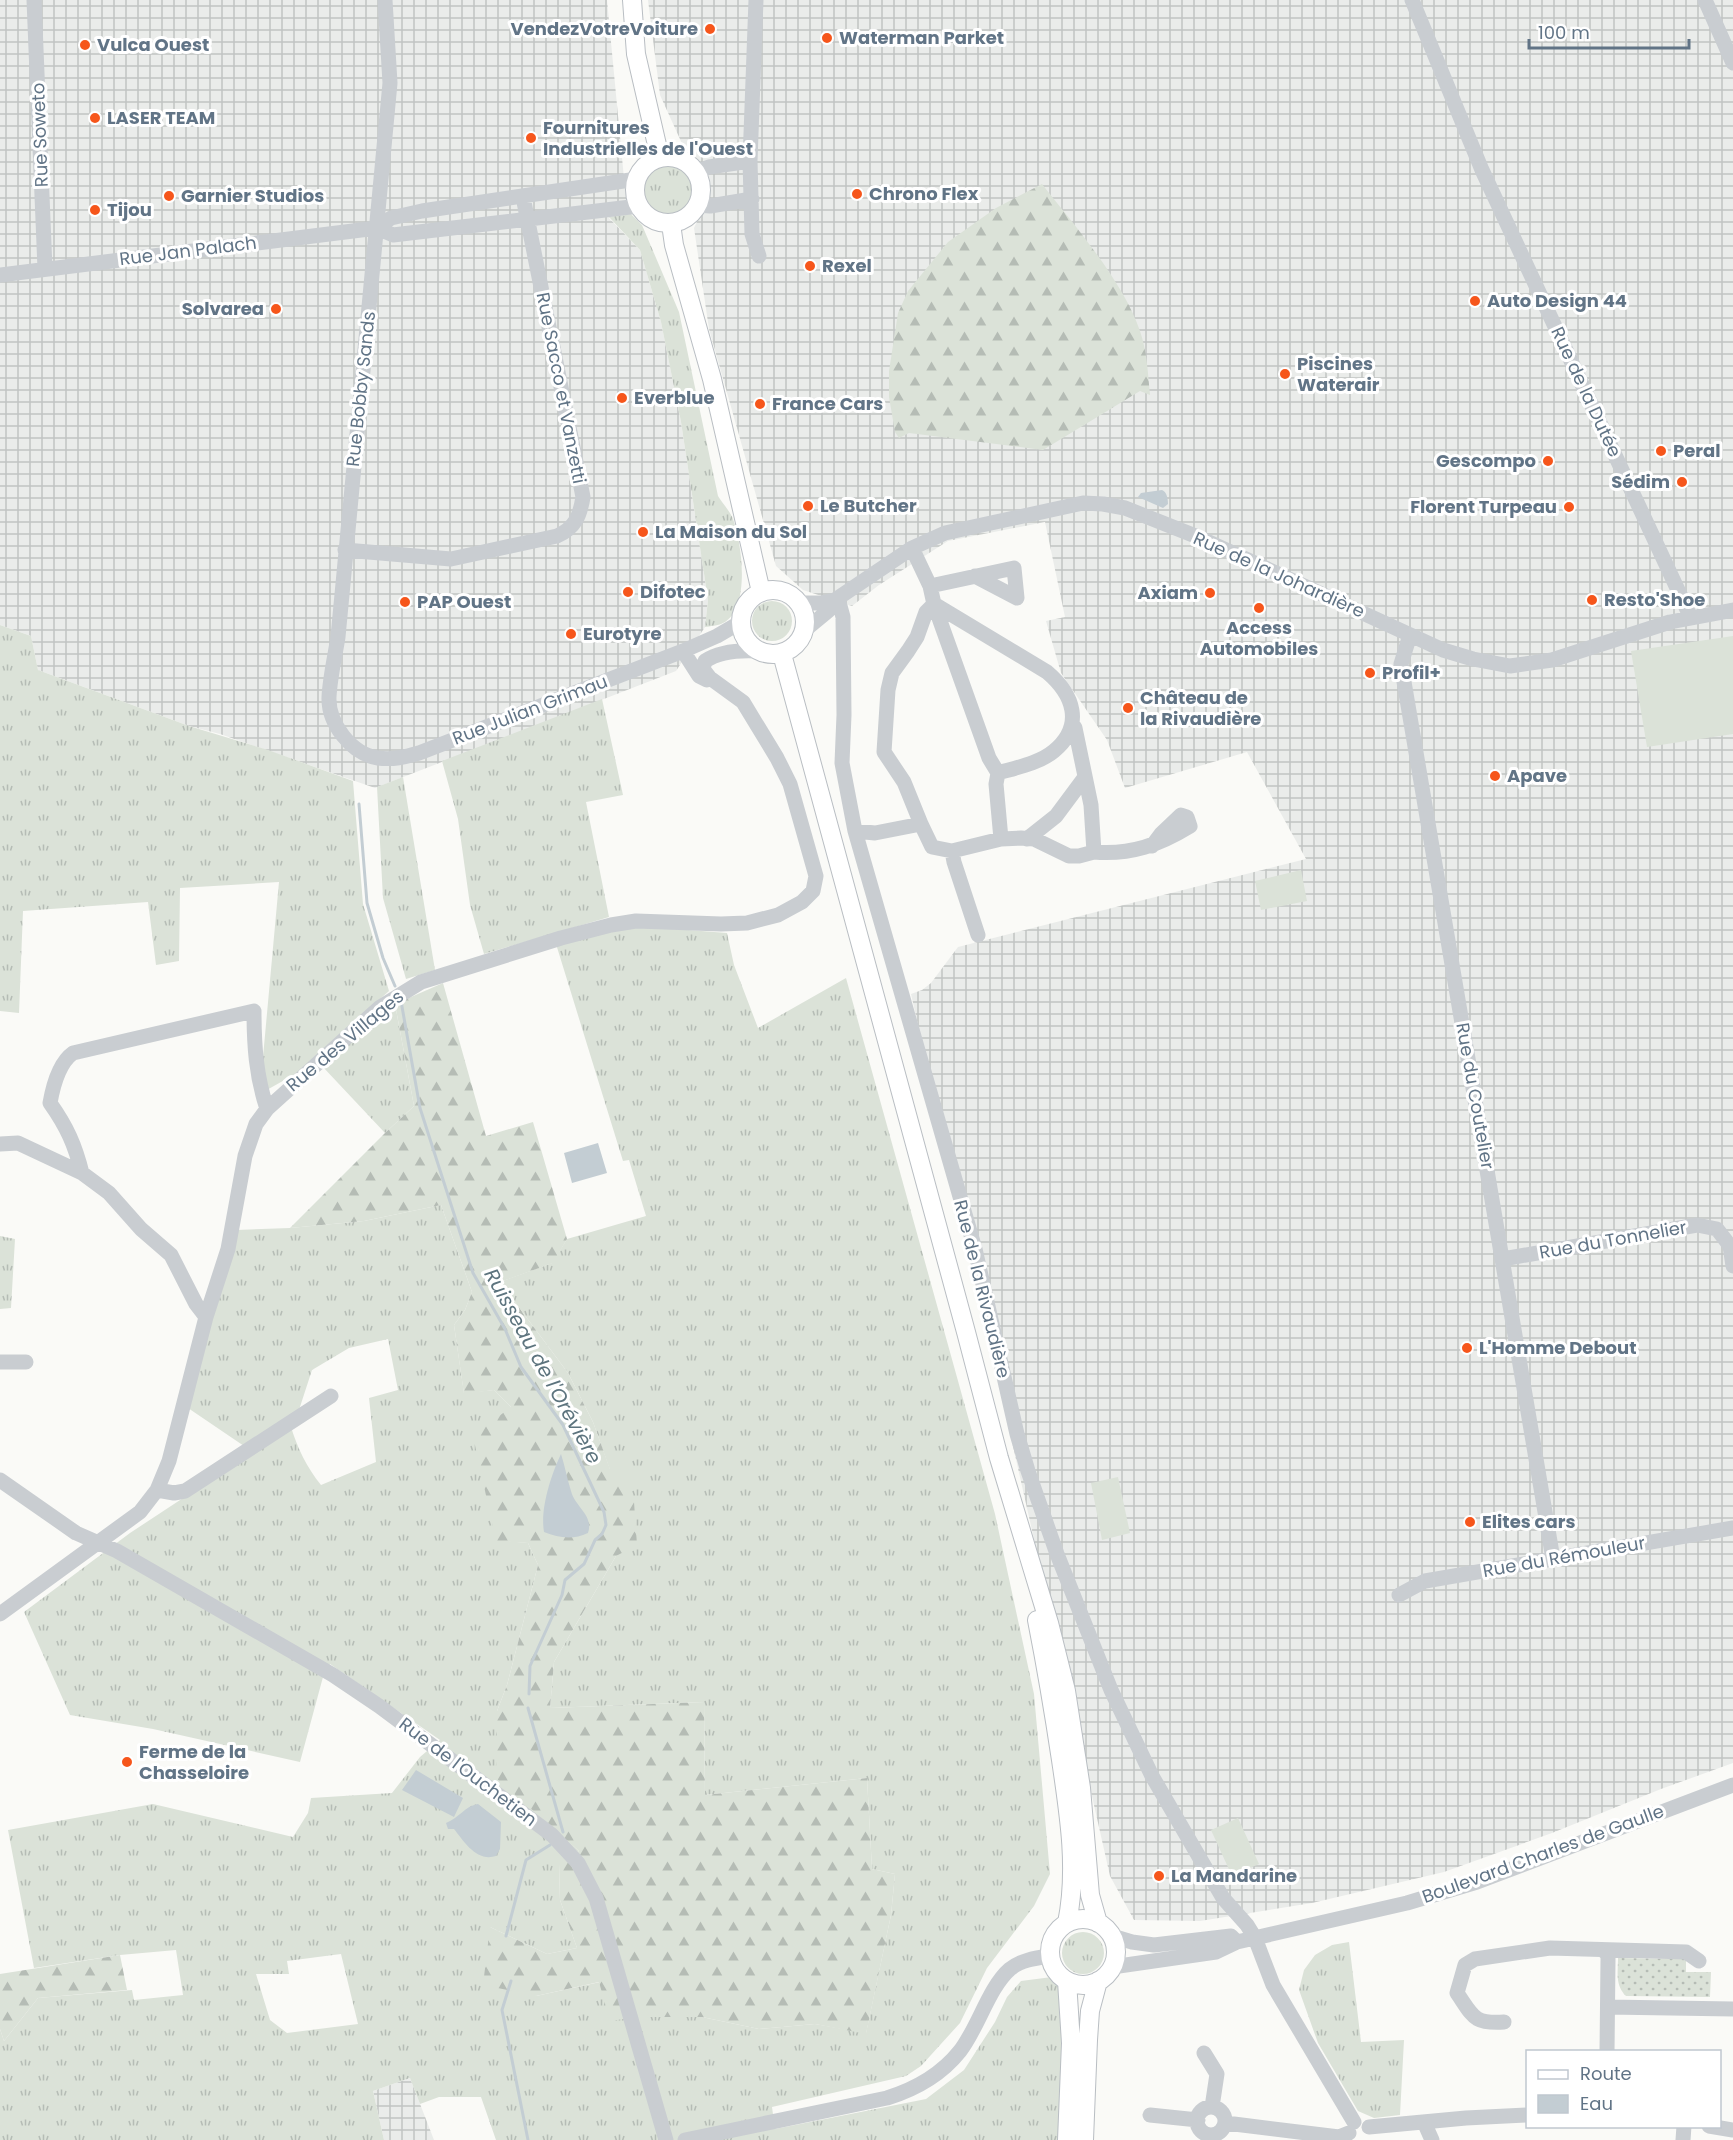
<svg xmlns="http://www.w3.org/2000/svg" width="1733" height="2140" viewBox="0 0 1733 2140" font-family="Poppins,sans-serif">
<defs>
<pattern id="industrial-grid" width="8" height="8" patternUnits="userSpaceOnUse" patternTransform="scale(1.5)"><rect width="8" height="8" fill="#eaecea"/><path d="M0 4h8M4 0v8" fill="none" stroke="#c1c4c3"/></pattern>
<pattern id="grass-tufts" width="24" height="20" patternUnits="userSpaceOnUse" patternTransform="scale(1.5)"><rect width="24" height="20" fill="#dbe2d8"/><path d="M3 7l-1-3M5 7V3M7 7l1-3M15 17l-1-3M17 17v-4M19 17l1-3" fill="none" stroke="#b5bcb5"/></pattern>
<pattern id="forest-firs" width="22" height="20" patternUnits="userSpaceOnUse" patternTransform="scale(1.5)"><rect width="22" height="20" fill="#dbe2d8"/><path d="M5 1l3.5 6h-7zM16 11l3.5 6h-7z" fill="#b5bcb5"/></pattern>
<pattern id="garden-dots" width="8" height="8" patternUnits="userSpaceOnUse" patternTransform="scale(1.5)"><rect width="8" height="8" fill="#dbe2d8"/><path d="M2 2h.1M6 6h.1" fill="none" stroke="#b5bcb5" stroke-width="1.8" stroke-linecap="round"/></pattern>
</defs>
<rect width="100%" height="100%" fill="#fafaf7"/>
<path fill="url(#industrial-grid)" d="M0,0H607L625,189L631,214L609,218L640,250L661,322L681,422L708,600L705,627L676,671L375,788L220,734L189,726L38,670L31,636L0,625Z
M648,0H1733V1763L1661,1789L1552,1833L1444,1872L1312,1903L1200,1921L1134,1920L1110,1876L911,994L922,990L931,983L958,947L1306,859L1247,752L1125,788L1107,740L1061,673L1046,621L1065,617L1045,522L948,541L879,585L852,606L803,590L776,566L709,329L694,228L707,200L708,187L700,161L684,148L660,95Z
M410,2078L434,2140H384L373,2091Z"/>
<path fill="url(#grass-tufts)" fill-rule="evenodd" d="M644 189a25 25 0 1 1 50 0a25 25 0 1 1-50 0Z
M631,214L642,225L679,312L718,496C722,503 730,511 733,519C742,543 751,609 723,623C718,626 710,626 705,627L708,600L681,422L661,322L640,250L609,217Z
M752 621a20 20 0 1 1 40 0a20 20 0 1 1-40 0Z
M0,625L31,636L38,670L189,726L268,750L353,781L363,904L389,991L297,1073L265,1091L262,1068L279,882L180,888L179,961L156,965L148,902L23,911L19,1013L0,1011Z
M602,699L623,795L586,802L609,917L484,954L470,905L458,819L442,761Z
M403,777L435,970L406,979L383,898L377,787Z
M637,926L727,933L734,965L758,1028L846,978L995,1514L1034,1694L1050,1874L1034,1906L987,1968L960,2023L921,2066L906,2076L772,2107L775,2129L926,2099L964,2070L995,2022L1007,1997L1021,1981L1052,1977L1060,1987L1064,2008L1059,2140H496L481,2097H439L420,2104L410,2078L373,2091L384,2140H0V2029L4,2041L38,1998L132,1990L134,2000L183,1995L176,1950L120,1955L34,1968L8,1830L153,1804L293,1837L308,1813L311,1798L392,1793L420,1757L440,1740L330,1664L323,1677L300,1762L153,1729L70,1715L24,1612L130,1533L291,1427C297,1447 307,1468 321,1485L376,1462L369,1398L398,1390L388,1339L349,1348L312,1370L298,1413L244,1446L188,1408L236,1230L290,1228L364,1221L441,1205L472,1292L465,1310L454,1325L464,1393L494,1390L511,1407L496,1540L528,1543L538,1565L507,1685L497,1711L565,1838L579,1851L559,1865L560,1900L577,1948L547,1954L490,1927L536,1996L600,1982L637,2017H702L759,2029L815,2024L866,2033L891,1915L895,1874L872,1869L867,1778L705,1795L704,1702L550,1708L554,1662L616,1556L610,1470L593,1422L568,1373L500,1282L552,1263L567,1239L646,1216L629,1160L623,1161L556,944ZM341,1954L358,2024L287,2033L270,2020L256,1974H289L287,1961Z
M395,1004L414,1106L385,1133L322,1066Z
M0,1236L15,1239L11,1308L0,1309Z
M1062 1953a21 21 0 1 1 42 0a21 21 0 1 1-42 0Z
M1349,1942L1361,2042L1404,2040L1400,2115L1374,2118L1358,2111L1318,2043L1299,1990L1304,1970L1315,1955L1332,1945Z"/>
<path fill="url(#forest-firs)" d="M1042,184C1075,226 1123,281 1140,331C1147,351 1148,374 1150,395L1140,391L1043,450L909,433L899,438L895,432L889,397V371L898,313L908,291L948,242L996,208Z
M443,983L486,1136L533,1122L567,1239L553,1263L500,1282L568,1373L593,1422L610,1469L622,1466L634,1502L637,1545L616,1556L554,1662L550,1708L704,1702L705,1795L867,1778L872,1869L895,1874L891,1915L866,2034L815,2024L759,2029L702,2017H637L610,2021L599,1982L536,1996L483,1985L490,1927L547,1954L577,1948L560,1900L559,1864L579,1851L496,1778L497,1711L507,1685L538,1565L528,1543L496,1541L473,1436L511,1407L494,1390L464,1394L454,1325L465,1310L472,1292L441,1205L364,1221L290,1228L385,1133L414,1106L395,1004Z
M120,1955L127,1990L38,1998L4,2041L0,2029V1974Z"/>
<path fill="url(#garden-dots)" d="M1618,1958L1686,1959V1972H1711L1710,1997L1626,1996C1615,1985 1618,1973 1618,1958Z"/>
<path fill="#dbe2d8" d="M1733,636V734L1647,747L1631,651Z
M1301,870L1307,901L1261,910L1255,881Z
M1118,1477L1130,1533L1102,1540L1091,1483Z
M1238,1818L1259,1864L1232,1876L1211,1830Z"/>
<path fill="#c3cdd3" d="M1162,490C1167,492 1168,499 1168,504L1163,508L1138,497L1141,493Z
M598,1143L607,1173L572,1183L564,1153Z
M561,1454C565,1466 567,1479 571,1491C575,1507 594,1515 588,1533C573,1540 559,1538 544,1532C540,1509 551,1475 561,1454Z
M416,1770L463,1798L454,1817L402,1790Z
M478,1804L501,1822L500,1849L496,1856C477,1862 465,1843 454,1829H448L446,1823C459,1818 465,1806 478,1804Z"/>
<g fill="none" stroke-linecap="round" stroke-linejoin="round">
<path stroke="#c3cdd3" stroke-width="3" d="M359,804L367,903L383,958L395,986
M401,1001L420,1108L473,1273L505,1329L521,1367L563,1425L604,1512L606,1525L602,1534L595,1540L584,1564L565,1580L562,1595L530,1666L529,1694
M528,1708L563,1832
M506,1936L526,1860L550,1845
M511,1981L502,2010L528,2140"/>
<defs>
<path id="major" d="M632,0L636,54L660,158
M635 190a33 33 0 1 1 66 0a33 33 0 1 1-66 0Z
M671,224L674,245L712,379L761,592
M741 622a32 32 0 1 1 64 0a32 32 0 1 1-64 0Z
M782,654L966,1332L999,1458L1049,1623L1066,1691L1081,1788L1090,1895L1098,1923
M1037,1620C1046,1666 1054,1713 1061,1760C1069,1814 1078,1870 1067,1923
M1050 1952a33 33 0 1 1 66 0a33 33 0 1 1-66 0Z
M1067,2140L1071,2043L1067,1981
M1084,2140L1088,2040L1090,2011L1098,1981"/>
</defs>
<use href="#major" stroke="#b9bec3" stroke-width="20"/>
<path stroke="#c9cdd1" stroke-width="15" d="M34,0L45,269
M385,0L390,83L338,637C335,656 330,677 329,697C328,723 351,754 378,758C393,760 405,757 419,753L683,651L717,636L741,622
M756,0L750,161L752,234L759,256
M1412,0L1482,170L1691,618
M1705,0L1733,63
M696,172L709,167L750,161
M698,205L710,206L752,199
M377,228L393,235L639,206
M0,275L377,228L391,218L422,211L637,179
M912,548L930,586L1014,568L1017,598L975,576
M345,550L451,559L557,536C575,528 580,516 583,497L523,197
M930,586L934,604L989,758L998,773L996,784L1001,839
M835,600L840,606L843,617L844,715L842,763L855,831L975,1249L1017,1434L1028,1471L1057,1554L1111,1690L1152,1776L1223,1898L1247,1925L1255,1938L1273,1985L1354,2122
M800,603H821L835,600L912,548L945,533L1083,503L1103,504L1125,508L1198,537L1443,650L1473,659L1510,666L1552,660L1670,622L1733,610
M805,630L828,611L835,600
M1410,635L1401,664L1553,1559
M683,651L699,676L707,680
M921,824L904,782L884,752L888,690L892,673L908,651L917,637L926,612L934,604L1047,672C1073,694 1085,725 1054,751C1040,763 1015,768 998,773
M855,831L875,833L921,824L932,847L952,851L1001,839L1021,838L1034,839L1069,856H1079L1094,852L1091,805L1075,728L1073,725
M1027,839L1056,816L1085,777
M952,851L954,862L978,935
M1094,852C1131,855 1159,845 1190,826L1187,817L1181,815L1161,834L1152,846
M0,1144L18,1143L82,1173L109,1193L141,1229L171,1255L196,1304L206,1317
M82,1173C75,1145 67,1127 50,1103C53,1086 59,1063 73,1053L254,1011C254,1045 256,1076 267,1109
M1503,1259L1697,1225L1717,1229L1730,1246L1733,1266
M0,1362H26
M0,1480L76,1533L117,1551L333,1675L379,1706L552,1835L578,1863L596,1898L666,2140
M157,1490L174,1493L185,1491L331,1396
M1399,1595L1425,1581L1733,1528
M0,1614L140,1512L157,1490L169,1461L206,1317L228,1249L245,1156L256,1124L267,1109L379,1008L421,982L561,938L611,925L636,921L721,924L747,923L778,915L802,902L813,891L816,876L790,784L777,758L743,702L710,678L703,669L705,661C720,651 740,650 758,651
M1112,1936L1132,1942L1154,1945L1231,1936L1237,1942
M1604,1951L1608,1955V1960L1607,2052
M1112,1967L1216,1952L1237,1942L1407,1903L1477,1882L1733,1785
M1608,2007L1733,2009
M1504,2022C1473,2024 1473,2016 1457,1993L1465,1965L1475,1959L1550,1948L1686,1952L1699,1961
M1204,2053L1217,2074L1212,2107
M1197 2121a14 14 0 1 1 28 0a14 14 0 1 1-28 0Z
M1150,2115L1198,2120
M1424,2122L1432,2140
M1226,2123L1339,2137L1349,2133
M1709,2126L1733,2130
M1369,2127L1466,2118L1528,2115
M685,2140L887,2098C916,2089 941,2075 960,2051C978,2028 989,1987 1010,1969C1021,1960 1036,1958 1049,1956
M1683,2140L1684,2126"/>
<use href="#major" stroke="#fff" stroke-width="18"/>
</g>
<g fill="#f6561b" stroke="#fff" stroke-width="2">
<circle cx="710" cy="29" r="6"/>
<circle cx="827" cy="38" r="6"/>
<circle cx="85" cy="45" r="6"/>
<circle cx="95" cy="118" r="6"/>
<circle cx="531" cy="138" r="6"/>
<circle cx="857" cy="194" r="6"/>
<circle cx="169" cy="196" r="6"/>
<circle cx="95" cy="210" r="6"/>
<circle cx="810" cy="266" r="6"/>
<circle cx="1475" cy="301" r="6"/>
<circle cx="276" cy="309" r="6"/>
<circle cx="1285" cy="374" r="6"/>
<circle cx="622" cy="398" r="6"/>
<circle cx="760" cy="404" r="6"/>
<circle cx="1661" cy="451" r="6"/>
<circle cx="1548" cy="461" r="6"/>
<circle cx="1682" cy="482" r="6"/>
<circle cx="808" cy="506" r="6"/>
<circle cx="1569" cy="507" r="6"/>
<circle cx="643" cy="532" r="6"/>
<circle cx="628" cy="592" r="6"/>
<circle cx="1210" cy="593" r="6"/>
<circle cx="1592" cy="600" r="6"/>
<circle cx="405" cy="602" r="6"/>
<circle cx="1259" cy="608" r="6"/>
<circle cx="571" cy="634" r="6"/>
<circle cx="1370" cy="673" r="6"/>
<circle cx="1128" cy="708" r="6"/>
<circle cx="1495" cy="776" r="6"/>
<circle cx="1467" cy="1348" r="6"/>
<circle cx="1470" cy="1522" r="6"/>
<circle cx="127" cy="1762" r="6"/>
<circle cx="1159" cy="1876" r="6"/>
</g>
<g text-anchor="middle" stroke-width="6" stroke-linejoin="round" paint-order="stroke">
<g font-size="18" font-weight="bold" fill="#617486" stroke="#fff" text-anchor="start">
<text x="698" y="35" text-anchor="end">VendezVotreVoiture</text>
<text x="839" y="44">Waterman Parket</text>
<text x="97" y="51">Vulca Ouest</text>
<text x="107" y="124">LASER TEAM</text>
<text x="543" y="134">Fournitures<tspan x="543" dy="21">Industrielles de l'Ouest</tspan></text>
<text x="869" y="200">Chrono Flex</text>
<text x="181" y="202">Garnier Studios</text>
<text x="107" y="216">Tijou</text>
<text x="822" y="272">Rexel</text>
<text x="1487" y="307">Auto Design 44</text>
<text x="264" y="315" text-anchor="end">Solvarea</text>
<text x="1297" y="370">Piscines<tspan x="1297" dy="21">Waterair</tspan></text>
<text x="634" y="404">Everblue</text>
<text x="772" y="410">France Cars</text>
<text x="1673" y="457">Peral</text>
<text x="1536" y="467" text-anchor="end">Gescompo</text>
<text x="1670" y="488" text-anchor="end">Sédim</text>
<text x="820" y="512">Le Butcher</text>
<text x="1557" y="513" text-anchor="end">Florent Turpeau</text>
<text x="655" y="538">La Maison du Sol</text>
<text x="640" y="598">Difotec</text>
<text x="1198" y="599" text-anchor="end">Axiam</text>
<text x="1604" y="606">Resto'Shoe</text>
<text x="417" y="608">PAP Ouest</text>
<text x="1259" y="634" text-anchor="middle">Access<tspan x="1259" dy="21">Automobiles</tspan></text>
<text x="583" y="640">Eurotyre</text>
<text x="1382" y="679">Profil+</text>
<text x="1140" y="704">Château de<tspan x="1140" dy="21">la Rivaudière</tspan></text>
<text x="1507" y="782">Apave</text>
<text x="1479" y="1354">L'Homme Debout</text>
<text x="1482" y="1528">Elites cars</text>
<text x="139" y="1758">Ferme de la<tspan x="139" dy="21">Chasseloire</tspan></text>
<text x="1171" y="1882">La Mandarine</text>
</g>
<g font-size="18" fill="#617486" stroke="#fff">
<text transform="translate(40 135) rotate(-92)" y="6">Rue Soweto</text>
<text transform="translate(188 251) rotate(-7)" y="6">Rue Jan Palach</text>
<text transform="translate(561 388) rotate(79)" y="6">Rue Sacco et Vanzetti</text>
<text transform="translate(361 389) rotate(-84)" y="6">Rue Bobby Sands</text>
<text transform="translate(1586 392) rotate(65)" y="6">Rue de la Dutée</text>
<text transform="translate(1279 575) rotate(24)" y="6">Rue de la Johardière</text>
<text transform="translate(530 710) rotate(-21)" y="6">Rue Julian Grimau</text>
<text transform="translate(345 1041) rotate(-40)" y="6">Rue des Villages</text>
<text transform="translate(1475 1096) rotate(80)" y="6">Rue du Coutelier</text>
<text transform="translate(1613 1240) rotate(-10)" y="6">Rue du Tonnelier</text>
<text transform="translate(982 1289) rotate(76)" y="6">Rue de la Rivaudière</text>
<text transform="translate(1564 1557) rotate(-10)" y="6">Rue du Rémouleur</text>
<text transform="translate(468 1772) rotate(37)" y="6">Rue de l'Ouchetien</text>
<text transform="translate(1543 1854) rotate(-20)" y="6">Boulevard Charles de Gaulle</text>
</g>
<g font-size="20" font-style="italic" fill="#5d747e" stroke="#fff">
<text transform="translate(543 1366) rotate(61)" y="7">Ruisseau de l'Orévière</text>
</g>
</g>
<rect x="1526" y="2050" width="195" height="78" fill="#ffffff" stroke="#c0c7cf" stroke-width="1.5"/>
<rect x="1538" y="2070" width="30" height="9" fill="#ffffff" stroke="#c0c7cf" stroke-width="1.5"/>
<text x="1580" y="2080" font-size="18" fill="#617486">Route</text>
<rect x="1538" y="2095" width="30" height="18" fill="#c3cdd3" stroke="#c0c7cf" stroke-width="1.5"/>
<text x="1580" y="2110" font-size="18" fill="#617486">Eau</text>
<path d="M1529 39v9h160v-9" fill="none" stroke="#617486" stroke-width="3"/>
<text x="1538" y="39" font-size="18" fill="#617486" stroke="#ffffff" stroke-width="4.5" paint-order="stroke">100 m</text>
</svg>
